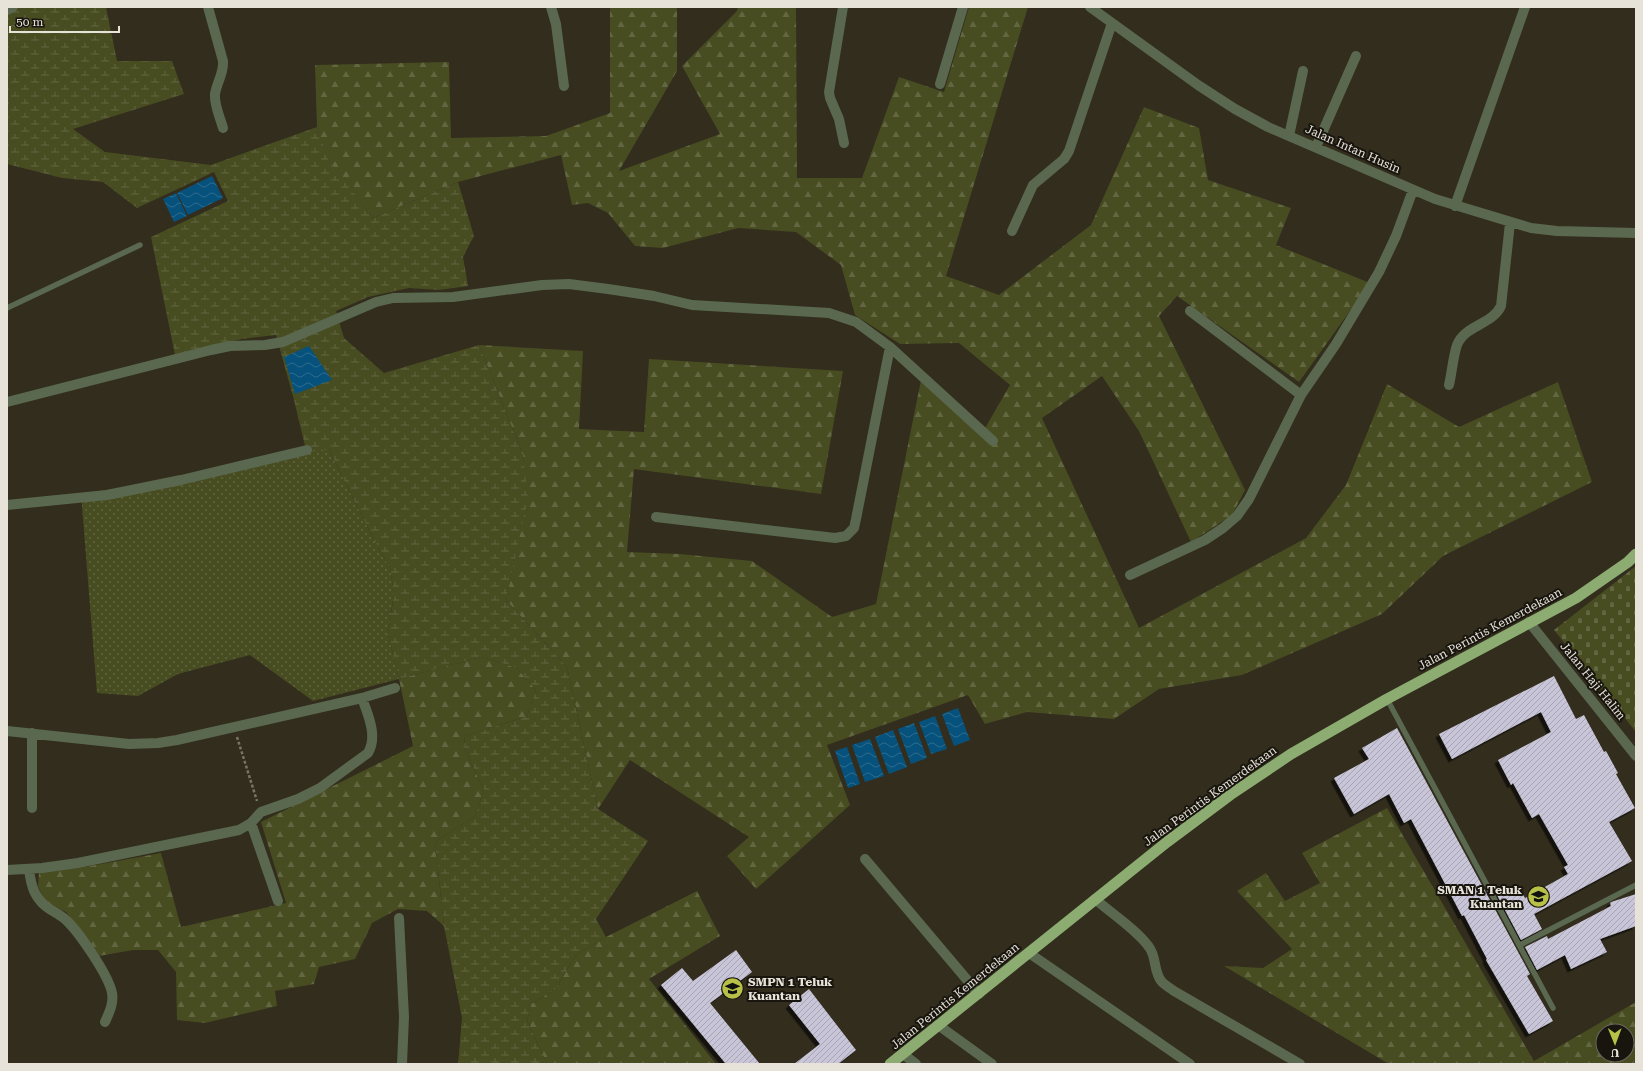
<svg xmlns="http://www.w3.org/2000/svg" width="1643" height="1071" viewBox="0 0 1643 1071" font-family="'Roboto Serif',serif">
<defs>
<pattern id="grass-dots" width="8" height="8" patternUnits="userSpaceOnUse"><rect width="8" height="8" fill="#484c21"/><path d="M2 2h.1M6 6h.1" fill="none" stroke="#626641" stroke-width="1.8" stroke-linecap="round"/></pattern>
<pattern id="forest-firs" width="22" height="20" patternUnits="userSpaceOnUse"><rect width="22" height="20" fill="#484c21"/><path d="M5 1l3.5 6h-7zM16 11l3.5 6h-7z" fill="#626641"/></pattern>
<pattern id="wetland-marsh" width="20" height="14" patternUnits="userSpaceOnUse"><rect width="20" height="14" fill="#484c21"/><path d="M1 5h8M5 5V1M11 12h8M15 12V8" fill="none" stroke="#626641"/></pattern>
<pattern id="cemetery-stones" width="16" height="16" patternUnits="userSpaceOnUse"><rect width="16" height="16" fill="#484c21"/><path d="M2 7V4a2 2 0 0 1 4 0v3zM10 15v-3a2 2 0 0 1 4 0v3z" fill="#626641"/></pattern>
<pattern id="water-waves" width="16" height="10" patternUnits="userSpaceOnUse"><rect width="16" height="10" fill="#07527c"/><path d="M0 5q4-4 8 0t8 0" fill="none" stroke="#2b6b8e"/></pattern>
<pattern id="building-hatch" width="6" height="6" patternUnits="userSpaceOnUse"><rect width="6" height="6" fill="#c9c5d9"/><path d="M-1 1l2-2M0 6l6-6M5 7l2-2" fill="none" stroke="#a8a5b3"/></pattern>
<filter id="shadow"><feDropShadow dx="-3.5" dy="3.5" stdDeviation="0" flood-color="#0009"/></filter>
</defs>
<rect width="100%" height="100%" fill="#322d1d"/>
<path fill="url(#grass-dots)" d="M306,450H329L374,540L390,568L394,593L388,634L399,679L313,701L250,655L178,674L138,696L97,693L81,494L177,479Z"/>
<path fill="url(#forest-firs)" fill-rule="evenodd" d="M610,7H677V71L619,171L720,134L682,66L737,11L738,7H796L797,178H862L899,77L944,92L969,7H1028L946,276L999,295L1091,225L1144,107L1199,128L1208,180L1291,208L1276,245L1370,283L1299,382L1177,296L1159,316L1245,490L1232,515L1191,542L1139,431L1102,376L1042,418L1139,628L1306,538L1346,485L1387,384L1459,427L1558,382L1592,482L1443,556L1382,614L1242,675L1159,689L1114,719L1027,712L985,724L968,695L827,745L850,805L756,889L727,856L749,837L630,760L598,809L567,667L506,600L527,498L523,455L479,345L583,351L579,429L644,432L649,359L843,371L821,494L634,469L627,552L680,554L752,561L832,617L876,604L921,380L981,435L1010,385L959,343L900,344L855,315L841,265L796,232L738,228L663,248L635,246L608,213L588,203L572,205L561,155L458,182L373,218L327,159L317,127L315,65L449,62L451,138L546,136L610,113Z
M481,657L517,668L536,690L527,716L465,736L464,748L484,790L475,816L435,842L444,926L427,911L398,909L372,923L355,959L319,967L314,984L275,991L277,1006L205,1023L177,1020L176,972L158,950H133L99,956L87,938L66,912L45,902L38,886L39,872L79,868L161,853L181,927L286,903L261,822L413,746L399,679Z
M1387,808L1534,1061L1636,1002V1064H1389L1224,966L1263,968L1292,949L1237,891L1266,873L1285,901L1320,883L1302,853ZM1603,1031H1627V1055H1603Z
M697,891L720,936L649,979L716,1064H547L527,1020L531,1004L555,990L576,955L606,937Z"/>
<path fill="url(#wetland-marsh)" d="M7,7H106L117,61H172L184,94L73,129L105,152L211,165L317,127L328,159L373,218L458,182L474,236L463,257L468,286L439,290L409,288L368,297L336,311L344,338L384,373L479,345L523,455L528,498L506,600L567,667L598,809L648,841L596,919L606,937L576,955L555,990L531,1004L527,1020L547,1064H458L462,1018L444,926L435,842L475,816L484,790L464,748L465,736L527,716L536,690L517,668L481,657L399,679L388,634L394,594L390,568L374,540L329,450H306L294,400L276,335L242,339L175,355L151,237L228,201L214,172L137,208L103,182L62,178L7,164Z"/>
<path fill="url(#cemetery-stones)" d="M1636,566V732L1554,630Z"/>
<path fill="url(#water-waves)" d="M212,176L223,198L188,215L177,193Z
M176,193L187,216L174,222L163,199Z
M309,346L332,380L295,394L284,357Z
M958,708L970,740L954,746L942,714Z
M935,716L947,749L931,754L919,722Z
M914,723L927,758L911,764L898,729Z
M893,730L907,767L889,774L875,737Z
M870,739L884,776L865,782L852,745Z
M847,747L860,784L848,788L835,751Z"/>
<path fill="url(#building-hatch)" filter="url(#shadow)" d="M1554,676L1576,719L1584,715L1604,752L1606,751L1618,773L1616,774L1635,808L1609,822L1632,861L1534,914L1542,929L1521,940L1497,895L1517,884L1525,898L1568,874L1564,867L1568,865L1539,814L1532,818L1513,783L1511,785L1498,760L1551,732L1541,712L1452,759L1439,734Z
M1397,728L1530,974L1527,976L1553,1021L1529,1034L1486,960L1487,959L1464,915L1462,916L1411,819L1404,823L1389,794L1354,814L1334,778L1369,759L1362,748Z
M1636,894V926L1600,939L1607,952L1571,969L1565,955L1537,970L1525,947L1547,936L1548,939L1611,906L1610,903L1611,902Z
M736,950L752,972L710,1003L760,1064H726L661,985L682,968L693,981Z
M809,989L856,1050L838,1064H794L820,1044L789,1005Z"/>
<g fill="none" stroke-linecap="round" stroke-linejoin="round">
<path stroke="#787466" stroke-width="2.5" stroke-dasharray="3 2" stroke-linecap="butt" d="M237,737L257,801"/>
<path stroke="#59684e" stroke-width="5.5" d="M7,308L140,245
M1387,699L1553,1008
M1520,945L1636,885"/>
<path stroke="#59684e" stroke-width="10" d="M208,7L223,61C224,73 217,82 215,94C214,105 220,117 223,128
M551,7L556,24L564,86
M843,7L829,92L830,98L839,119L844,143
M1090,7L1198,85L1235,109L1268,127L1435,199L1531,228L1557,231L1636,233
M7,10L13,7
M940,84L963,7
M1289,136L1303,71
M1316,147L1356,56
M1455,206L1525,7
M1012,231L1033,185L1064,159L1069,151L1112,23
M1190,311L1301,395
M1449,385C1452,372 1453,357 1457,345C1465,325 1492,325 1501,306L1510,223
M7,402L211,350L230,346L265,345L283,342L376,302L393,298L453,297L542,285L569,284L608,289L654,296L692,305L829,313L856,322L890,347L993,441
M7,505L107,495L181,480L307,450
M656,517L835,538L846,536L854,528L856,519L890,347
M1130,575L1205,540L1223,528L1237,516L1249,499L1301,395L1336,344L1379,272L1396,236L1413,190
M1529,622L1636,756
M7,731L129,744L158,743L177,740L362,698L395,688
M32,733V808
M251,823L278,901
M865,859L979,994
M29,869C31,887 35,900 51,910C56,913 62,916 66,920C79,932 109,976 112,993C114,1003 109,1013 105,1022
M7,870L42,868L78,863L239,830L251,823L261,812L298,799L320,788L368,753C378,736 368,715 362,698
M1095,899C1111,913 1137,930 1149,947C1157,957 1153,972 1162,982C1165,985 1170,988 1174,991L1300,1064
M399,918L404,1017L402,1064
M1029,953L1190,1064
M938,1025L992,1064
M903,1054L916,1064"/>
<path stroke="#8cac72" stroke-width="11" d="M890,1064L1167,842L1230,795L1291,754L1387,699L1576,598L1628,562L1636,554"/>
</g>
<defs>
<symbol id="school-disc" viewBox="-11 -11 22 22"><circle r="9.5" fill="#b7c148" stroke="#18150e"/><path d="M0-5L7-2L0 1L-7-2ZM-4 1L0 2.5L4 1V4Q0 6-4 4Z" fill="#111"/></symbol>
</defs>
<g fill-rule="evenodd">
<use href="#school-disc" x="1526" y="884" width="25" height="25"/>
<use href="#school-disc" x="720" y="976" width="25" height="25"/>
</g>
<g text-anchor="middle" stroke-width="4" stroke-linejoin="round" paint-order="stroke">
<g font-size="12" fill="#e7e3d9" stroke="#18150e">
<text transform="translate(1353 149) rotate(24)" y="4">Jalan Intan Husin</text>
<text transform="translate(1490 629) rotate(-28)" y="4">Jalan Perintis Kemerdekaan</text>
<text transform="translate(1593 681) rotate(51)" y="4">Jalan Haji Halim</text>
<text transform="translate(1210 796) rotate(-36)" y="4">Jalan Perintis Kemerdekaan</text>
<text transform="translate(955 996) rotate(-39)" y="4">Jalan Perintis Kemerdekaan</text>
</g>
<g font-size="12" font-weight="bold" fill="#e7e3d9" stroke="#18150e" text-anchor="end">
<text x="1522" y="894">SMAN 1 Teluk<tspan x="1522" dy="14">Kuantan</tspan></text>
<text x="748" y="986" text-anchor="start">SMPN 1 Teluk<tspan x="748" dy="14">Kuantan</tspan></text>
</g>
</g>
<rect width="1643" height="1071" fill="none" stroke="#e7e3d9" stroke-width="16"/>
<g transform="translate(1615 1043) rotate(179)"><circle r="19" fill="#18150e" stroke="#6b675f"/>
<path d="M0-3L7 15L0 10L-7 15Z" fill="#b7c148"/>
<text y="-6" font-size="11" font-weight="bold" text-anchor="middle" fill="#e7e3d9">U</text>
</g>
<path d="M10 26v6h109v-6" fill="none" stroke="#e7e3d9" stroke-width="2"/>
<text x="16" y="26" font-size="12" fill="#e7e3d9" stroke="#18150e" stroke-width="3" paint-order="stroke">50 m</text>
</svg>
